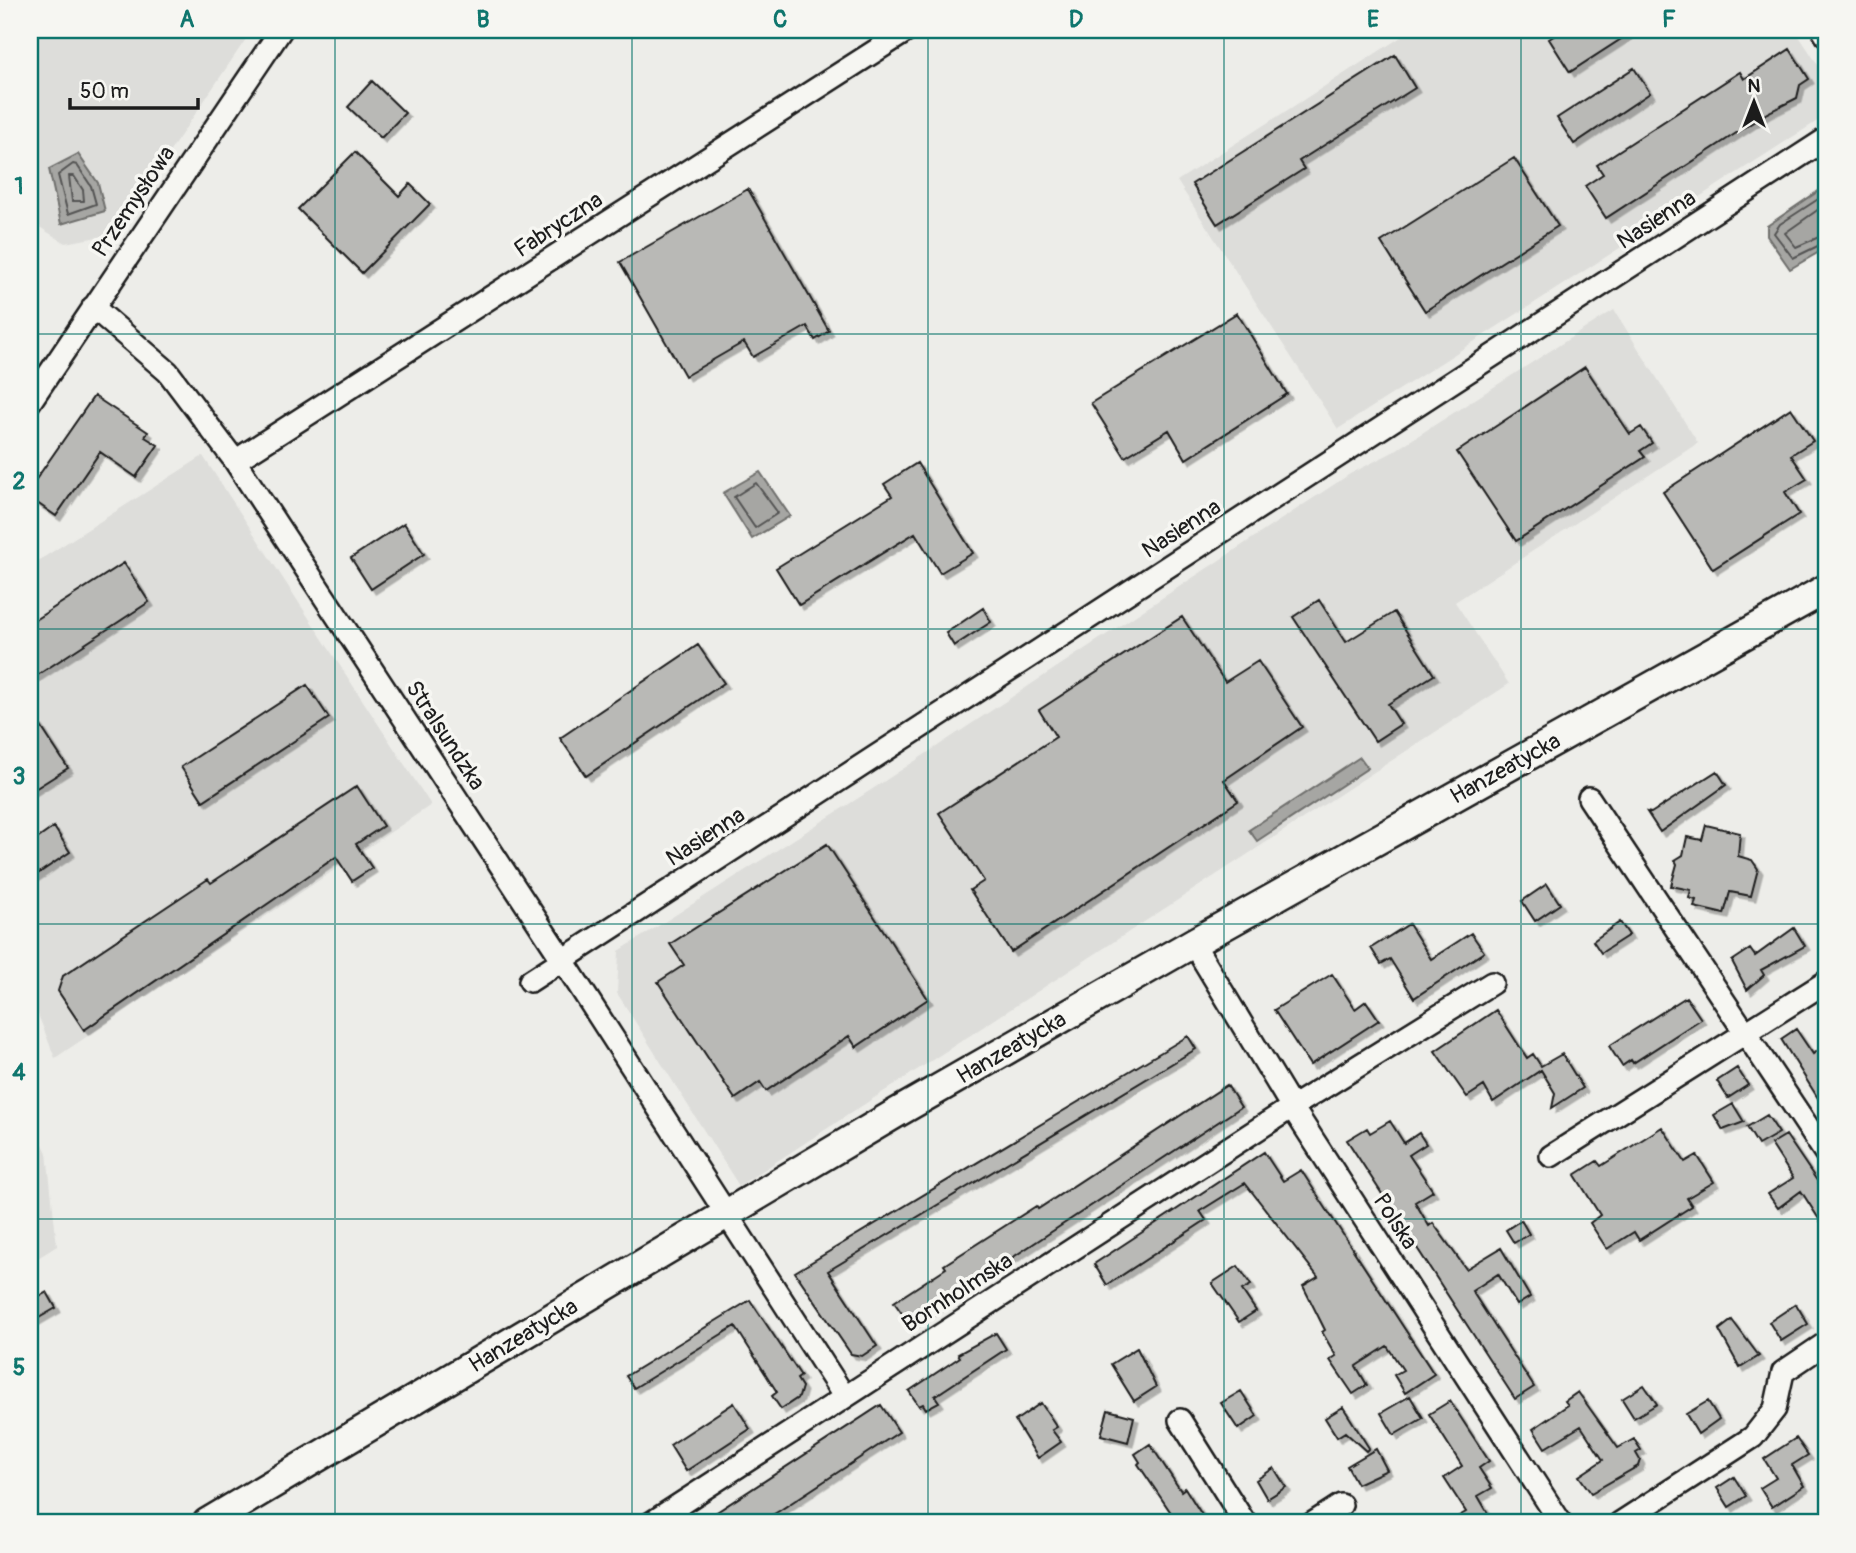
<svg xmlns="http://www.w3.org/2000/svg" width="1856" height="1553" viewBox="0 0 1856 1553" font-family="Pangolin,sans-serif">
<defs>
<filter id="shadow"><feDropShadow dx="4.5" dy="4.5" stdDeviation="0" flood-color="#0004"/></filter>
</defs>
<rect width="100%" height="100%" fill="#edede9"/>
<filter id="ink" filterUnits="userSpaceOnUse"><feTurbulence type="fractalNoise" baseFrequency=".0143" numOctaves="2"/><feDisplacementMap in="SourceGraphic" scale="14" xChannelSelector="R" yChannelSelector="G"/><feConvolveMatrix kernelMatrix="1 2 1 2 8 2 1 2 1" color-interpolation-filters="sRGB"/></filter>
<g filter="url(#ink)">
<path fill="#ddddda" d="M30,30H252L114,234L65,243L30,221Z
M1412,30H1795L1826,77L1819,120L1338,429L1177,181Z
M1614,310L1698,443L1455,602L1509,684L739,1186L617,993L619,951L871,790L1350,474L1391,453Z
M203,456L431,805L55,1058L30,994V566Z
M30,1093L34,1125L47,1153L57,1246L30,1263Z"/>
<path fill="#a6a6a3" stroke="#6f6f6d" stroke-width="2" d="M78,154L98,183L105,211L61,224L49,169Z
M1826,186V248L1790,269L1767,236V226Z
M760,472L790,516L752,539L723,493Z
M1360,757L1368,768L1257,841L1249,830Z"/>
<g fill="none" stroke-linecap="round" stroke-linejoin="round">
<path stroke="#535352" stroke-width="2" d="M73,164L77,165L91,186L96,204L68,214L58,175Z
M69,176H74L83,190L84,201H72Z
M1826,194L1780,224L1774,233L1793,258L1826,242
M1826,204L1785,233L1796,247L1826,234
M756,483L778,513L755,528L734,497Z"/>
</g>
<path fill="#b9b9b6" stroke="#1c1c1c" stroke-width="2" filter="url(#shadow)" d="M1563,30H1635L1570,72L1549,39Z
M1790,49L1809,79L1800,85L1797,98L1767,113L1606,218L1585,186L1603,174L1597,165L1740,72L1744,79Z
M1395,55L1415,88L1299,161L1304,169L1217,224L1192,184Z
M1634,68L1650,93L1574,144L1557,118Z
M372,81L405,113L381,138L348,107Z
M355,152L399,196L410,184L430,204L362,273L298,209Z
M1514,158L1558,226L1425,311L1381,242Z
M748,189L829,331L815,340L807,326L753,357L744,342L685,376L620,262Z
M1237,313L1287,394L1186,459L1169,430L1125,457L1091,403Z
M1585,367L1630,434L1641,427L1652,443L1640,451L1645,457L1516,541L1457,452Z
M94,396L148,432L145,437L158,445L136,477L100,452L56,516L30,498V488Z
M1791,408L1813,441L1791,455L1807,479L1785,492L1799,514L1713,569L1663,492Z
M917,463L973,553L940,573L915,533L799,605L776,568L892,496L884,484Z
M404,523L424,554L371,589L351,558Z
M124,563L149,602L30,680V623Z
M1319,600L1346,642L1394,612L1434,675L1388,704L1401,724L1375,741L1293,617Z
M983,608L991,622L954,646L946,633Z
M1182,617L1225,682L1258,661L1302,727L1224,780L1238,801L1011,952L970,890L984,881L939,813L1056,737L1039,710Z
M698,645L724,683L586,776L560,738Z
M307,685L329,718L203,801L181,767Z
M38,722L68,768L30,792V727Z
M1717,771L1726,785L1660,832L1647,812L1651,813Z
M357,786L383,826L356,844L372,868L352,881L336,857L84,1030L58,991L63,976L208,879L211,883Z
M1706,825L1740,833L1738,856L1752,860L1758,869L1751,896L1730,892L1724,914L1694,907L1696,900L1689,898L1691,890L1671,886L1677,864L1675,860L1683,855L1687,837L1702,840Z
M54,827L70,852L30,879V844Z
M827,844L928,999L856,1047L849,1036L766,1091L760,1082L735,1099L658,982L684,965L670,944Z
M1547,884L1560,904L1535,921L1522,901Z
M1620,922L1629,935L1601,953L1593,941Z
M1409,924L1431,959L1471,933L1484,952L1414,998L1390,959L1381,964L1371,948Z
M1794,928L1805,946L1761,970L1764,975L1747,990L1732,961L1750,949L1755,956Z
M1332,974L1355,1009L1366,1001L1379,1020L1310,1065L1274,1010Z
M1686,997L1701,1019L1633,1063L1631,1060L1622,1066L1609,1046Z
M1496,1010L1527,1058L1533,1054L1541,1066L1562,1054L1583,1088L1552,1108L1555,1093L1541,1070L1493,1102L1484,1086L1467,1097L1435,1051Z
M1796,1029L1813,1054L1826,1045V1111L1781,1039Z
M1188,1036L1196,1049L828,1271L877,1346L862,1356L851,1354L795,1272Z
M1737,1068L1748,1085L1728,1098L1717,1081Z
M1227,1085L1241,1107L910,1325L894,1302L946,1268L944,1265L1036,1206L1038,1209Z
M1733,1104L1744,1122L1723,1130L1714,1115Z
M1767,1115L1779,1133L1758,1145L1747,1127Z
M1390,1121L1404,1143L1419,1133L1426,1144L1409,1155L1433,1191L1415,1202L1429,1226L1433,1223L1466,1269L1501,1248L1530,1297L1517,1305L1498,1274L1472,1291L1534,1387L1515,1399L1347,1140L1367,1128L1370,1133Z
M1662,1127L1685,1162L1697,1155L1714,1182L1687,1198L1692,1206L1639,1240L1634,1232L1607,1249L1590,1223L1600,1215L1575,1175L1597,1161L1601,1166Z
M1786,1135L1826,1194V1230L1801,1191L1778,1208L1768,1194L1793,1178L1771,1144Z
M1264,1152L1283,1181L1301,1170L1434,1374L1405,1393L1394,1375L1403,1370L1387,1346L1356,1366L1367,1385L1353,1394L1330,1360L1336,1356L1322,1332L1325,1330L1303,1286L1318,1277L1245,1183L1200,1211L1206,1220L1107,1285L1094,1264Z
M1521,1220L1529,1234L1514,1243L1506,1230Z
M1238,1266L1251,1285L1242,1290L1256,1311L1239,1322L1212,1283Z
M47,1292L56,1308L30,1323V1301Z
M750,1300L801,1376L797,1379L802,1387L799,1397L781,1409L772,1396L777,1392L735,1326L634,1388L626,1376Z
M1796,1304L1808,1324L1781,1341L1769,1322Z
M1732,1320L1759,1356L1740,1368L1719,1330Z
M996,1333L1006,1349L935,1396L939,1402L926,1409L923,1404L919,1406L909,1391L960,1357L958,1354Z
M1137,1348L1156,1387L1134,1401L1111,1364Z
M1644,1385L1657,1404L1634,1418L1622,1399Z
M1241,1391L1257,1416L1238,1429L1221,1403Z
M1578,1392L1618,1448L1634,1439L1641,1450L1636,1453L1640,1460L1638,1466L1591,1493L1579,1476L1603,1460L1581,1426L1545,1448L1533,1429L1568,1405L1565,1401Z
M1410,1396L1423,1418L1394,1435L1381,1413Z
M1450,1401L1489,1461L1479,1468L1492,1488L1478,1496L1489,1515L1474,1523H1447L1466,1512L1444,1478L1462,1466L1429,1414Z
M1708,1401L1719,1419L1698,1434L1686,1414Z
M734,1403L750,1429L686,1471L670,1445Z
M1041,1403L1057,1427L1052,1430L1061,1442L1038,1458L1015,1421Z
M881,1405L899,1432L779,1511L759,1523H700Z
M1343,1407L1369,1448L1366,1451L1345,1432L1337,1437L1325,1418Z
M1108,1410L1134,1417L1128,1442L1101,1435Z
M1796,1438L1808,1455L1792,1465L1804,1486L1772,1507L1760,1488L1776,1478L1764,1459Z
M1150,1444L1181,1491L1185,1488L1207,1523H1178L1138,1464L1140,1462L1135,1454Z
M1376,1449L1387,1470L1357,1484L1347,1466Z
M1274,1468L1286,1487L1267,1499L1256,1480Z
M1734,1477L1746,1496L1729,1507L1717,1488Z"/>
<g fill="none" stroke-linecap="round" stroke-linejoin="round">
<defs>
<path id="street" d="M1823,30L1826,35
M93,307L168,372L235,461L562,959L844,1396
M30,402L281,30
M235,461L908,30
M1589,798L1826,1154
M1193,943L1292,1107L1561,1523
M530,981L1826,139
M1551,1156L1826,982
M1180,1420L1245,1523
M651,1523L1292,1107L1492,983
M1313,1523L1341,1505
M1620,1523L1753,1437L1775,1409L1783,1372L1826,1343"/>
<path id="secondary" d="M207,1523L898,1112L1193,943L1826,589"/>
</defs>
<use href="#street" stroke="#1c1c1c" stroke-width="26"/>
<use href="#secondary" stroke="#1c1c1c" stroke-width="33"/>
<use href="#street" stroke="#f6f6f2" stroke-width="21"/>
<use href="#secondary" stroke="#f6f6f2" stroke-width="28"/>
</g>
</g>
<path fill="none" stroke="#0f766e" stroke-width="2" stroke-opacity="0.55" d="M335,30V1523M632,30V1523M928,30V1523M1224,30V1523M1521,30V1523M30,334H1826M30,629H1826M30,924H1826M30,1219H1826"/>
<g text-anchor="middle" stroke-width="7" stroke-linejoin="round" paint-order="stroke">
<g font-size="23" fill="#1c1c1c" stroke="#f6f6f2">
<text transform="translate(133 201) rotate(-56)" y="8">Przemysłowa</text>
<text transform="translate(1656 219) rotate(-33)" y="8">Nasienna</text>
<text transform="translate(558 224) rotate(-33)" y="8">Fabryczna</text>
<text transform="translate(1181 528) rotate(-33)" y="8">Nasienna</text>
<text transform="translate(446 735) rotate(57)" y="8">Stralsundzka</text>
<text transform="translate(1505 768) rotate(-29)" y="8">Hanzeatycka</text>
<text transform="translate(705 836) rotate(-33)" y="8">Nasienna</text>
<text transform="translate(1011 1047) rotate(-30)" y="8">Hanzeatycka</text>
<text transform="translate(1396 1221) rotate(57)" y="8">Polska</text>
<text transform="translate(957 1292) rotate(-33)" y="8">Bornholmska</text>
<text transform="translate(523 1335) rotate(-31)" y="8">Hanzeatycka</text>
</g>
</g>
<rect width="1856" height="1553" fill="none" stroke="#f6f6f2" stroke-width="77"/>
<g transform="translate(1754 102)" stroke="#f6f6f2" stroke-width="5" paint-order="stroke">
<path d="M0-5L12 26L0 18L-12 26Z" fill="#1c1c1c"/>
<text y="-10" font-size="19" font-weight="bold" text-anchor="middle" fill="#1c1c1c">N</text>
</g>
<path d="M70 98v10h128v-10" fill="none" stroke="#1c1c1c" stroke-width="3.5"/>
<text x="80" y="98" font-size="21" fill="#1c1c1c" stroke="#f6f6f2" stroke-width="5" paint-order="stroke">50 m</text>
<rect x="38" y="38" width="1780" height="1476" fill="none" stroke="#0f766e" stroke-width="2.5"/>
<g font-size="23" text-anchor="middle" font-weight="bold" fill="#0f766e">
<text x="187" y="27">A</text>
<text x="483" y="27">B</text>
<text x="780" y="27">C</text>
<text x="1076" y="27">D</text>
<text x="1373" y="27">E</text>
<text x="1669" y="27">F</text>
<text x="19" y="194">1</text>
<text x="19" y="489">2</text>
<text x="19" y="784">3</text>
<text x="19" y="1080">4</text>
<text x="19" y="1375">5</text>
</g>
</svg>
